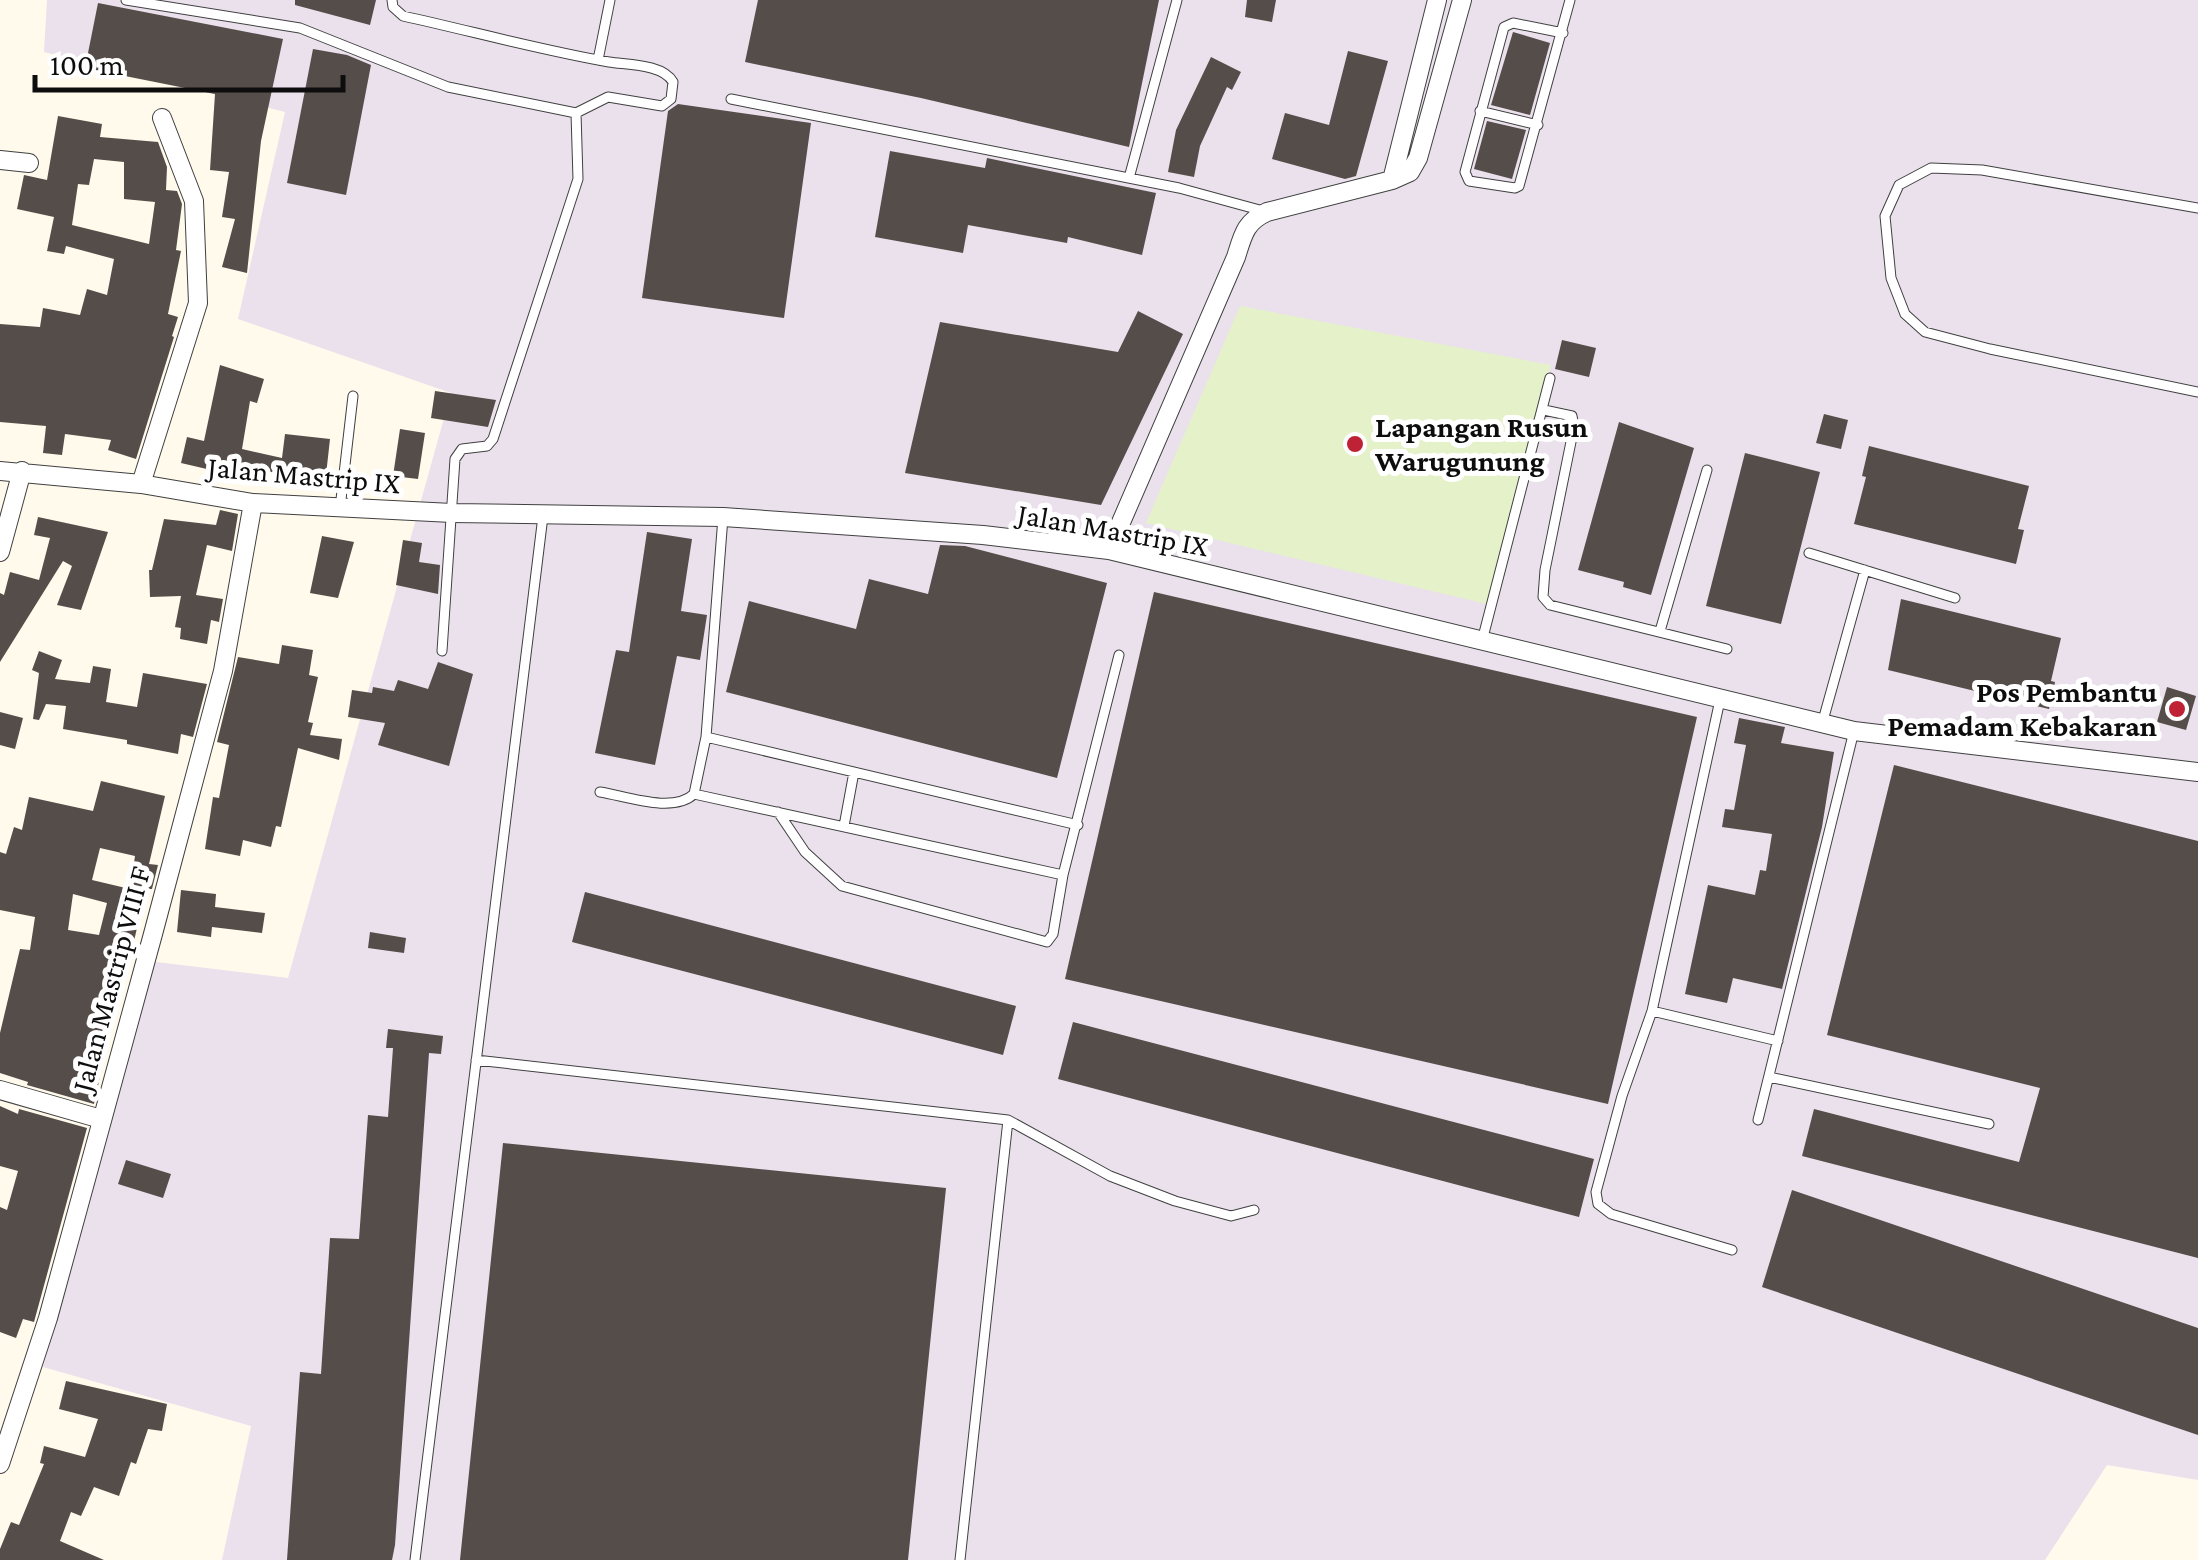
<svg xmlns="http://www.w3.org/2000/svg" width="2198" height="1560" viewBox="0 0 2198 1560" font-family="'Crimson Pro',serif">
<rect width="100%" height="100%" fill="#fffaec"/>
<path fill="#eae1ec" d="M47,0H2198V1480L2107,1465L2045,1560H222L251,1426L43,1367L148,961L288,978L451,393L238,319L285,112L44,52Z"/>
<path fill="#e5f1c8" d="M1240,306L1551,365L1487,604L1146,523Z"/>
<path fill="#554d49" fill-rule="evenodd" d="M295,0H376L370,25L295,5Z
M758,0H1159L1129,147L921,98L745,62Z
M1247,0H1276L1272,22L1245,17Z
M98,3L283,39L261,141L247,273L222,267L235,219L222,217L229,172L210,170L215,94L85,68Z
M1513,32L1550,43L1530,115L1491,105Z
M313,49L347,55L371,65L346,195L287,183Z
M1348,51L1388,61L1356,176L1345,179L1272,159L1285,113L1329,125Z
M1211,57L1241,72L1232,90L1227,87L1200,146L1194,177L1168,172L1176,130Z
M678,104L811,123L784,318L642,298L668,111Z
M58,116L102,124L100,137L158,142L167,167L166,190L177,191L182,204L176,250L181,251L168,314L178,317L172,336L174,337L136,459L108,450L111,440L65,434L62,455L43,453L46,426L0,422V324L40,327L43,308L80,315L87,289L107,295L114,259L66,246L64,254L47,251L54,217L17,209L24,175L47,180ZM94,159L124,162V199L155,202L149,244L72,225L78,184L89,185Z
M1487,121L1526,130L1512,179L1474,169Z
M890,151L985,168L987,158L1156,193L1142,255L1068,237L1067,243L968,225L963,253L875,237Z
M1138,311L1183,334L1101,505L905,473L940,322L1118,352Z
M1562,340L1596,348L1589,377L1555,369Z
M220,365L264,379L257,403L250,401L242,449L282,458L285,434L330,439L326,475L316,474V478L264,471L262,482L181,463L187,437L204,441Z
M435,391L496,400L488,427L431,418Z
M1824,414L1848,420L1841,449L1816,443Z
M1619,422L1694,448L1651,595L1623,587L1624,582L1578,570Z
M400,429L425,433L418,479L393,476Z
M1869,446L2029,486L2018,529L2024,530L2016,564L1854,524L1866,477L1862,476Z
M1745,453L1820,472L1781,624L1706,606Z
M220,510L238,514L232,551L207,545L196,595L223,599L219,622L211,620L207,644L180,639L181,628L175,627L181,596L150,597L149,570H152L164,519L216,525Z
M38,517L108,532L81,610L57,605L72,566L63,561L0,662V593L4,595L10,572L39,580L50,538L34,535Z
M647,532L692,539L681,611L707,615L700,660L677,656L655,765L595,753L616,650L629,652Z
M322,536L354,542L338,598L310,593Z
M403,540L422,543L419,562L440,565L438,594L396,585Z
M940,545L965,546L1107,583L1057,778L726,692L749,601L856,629L869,579L928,594Z
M1154,592L1697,717L1608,1104L1065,979Z
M1901,599L2061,638L2051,681L2055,682L2049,709L1888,670Z
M282,645L313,650L309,675L318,677L308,722L313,723L310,735L342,739L339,760L298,748L281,827L276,826L271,847L243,840L240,856L205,849L213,797L219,798L229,745L217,742L238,657L279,664Z
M39,651L62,660L55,679L90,683L93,666L111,669L106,702L137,707L143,673L207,684L193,737L181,734L178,754L127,744V740L63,729L66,706L46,704L39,720L33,719L39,673L32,670Z
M438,662L473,674L449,766L378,745L385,723L348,717L352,690L372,693L373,687L394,691L398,680L428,689Z
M2167,687L2196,696L2186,730L2157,722Z
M0,712L23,718L15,749L0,745Z
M1739,718L1785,727L1781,743L1834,752L1822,827L1782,989L1733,978L1727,1003L1685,994L1708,885L1755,895L1760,870L1766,871L1772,834L1722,827L1725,809L1734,810L1746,745L1734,743Z
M1894,765L2198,841V1258L1802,1156L1814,1109L2019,1162L2040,1088L1827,1035Z
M101,781L165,796L149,864L158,865L152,889H146L134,941L130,940L94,1104L27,1085L28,1082L0,1073V1033L20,949L30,950L35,917L0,910V852L6,854L14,827L22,830L29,797L93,811ZM100,848L135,856L130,889L92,880ZM73,894L107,903L99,935L68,930Z
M181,890L216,894L215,907L265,913L262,933L212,927L211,937L177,932Z
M585,892L1016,1006L1003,1055L572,942Z
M370,932L406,938L404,953L368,948Z
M1073,1022L1594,1159L1579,1217L1058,1079Z
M388,1029L443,1036L441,1054L429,1053L395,1545L392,1560H287L300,1372L321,1374L330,1238L359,1239L368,1115L388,1117L393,1048H386Z
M0,1106L18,1114L19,1109L87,1128L34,1322L23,1319L16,1338L0,1332V1207L7,1210L18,1171L0,1166Z
M503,1143L946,1188L908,1560H460Z
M126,1160L171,1174L163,1198L118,1184Z
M1792,1190L2198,1328V1435L1762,1287Z
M66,1381L167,1404L162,1431L148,1429L136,1464L131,1462L119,1496L94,1487L81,1516L71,1512L60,1541L104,1560H0V1549L11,1522L19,1525L44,1464L40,1463L44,1446L85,1457L98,1419L59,1409Z"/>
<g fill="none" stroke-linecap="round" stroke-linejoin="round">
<defs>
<path id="service" d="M126,0L300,28L448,87L576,113
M392,0L393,7L403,16C471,31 540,50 609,62C628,65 663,64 673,82L671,99L662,106L608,97L576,113L578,179L493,439L487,446L462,449L455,459L442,651
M1563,33L1513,23L1504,27L1465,172L1469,181L1515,188L1519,186L1570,0
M598,60L610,0
M731,99L1179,188L1267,212
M1480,111L1538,125
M1129,178L1177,0
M2198,208L1982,170L1931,168L1899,185L1885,216L1891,278L1905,314L1925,332L1990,349L2198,392
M1544,410L1572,416L1574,427L1545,570L1543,597L1550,605L1727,649
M340,508L353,396
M1809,553L1955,598
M1660,631L1707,470
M1482,641L1550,378
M1720,700L1652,1011L1622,1096L1596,1192L1598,1204L1611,1214L1732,1250
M1822,724L1865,570
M706,737L1078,825
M600,792C626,796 673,814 694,794L706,737L723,517
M694,794L1063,875
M778,812L805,852L842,886L1047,942L1053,934L1063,875L1119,655
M844,826L854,772
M1652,1011L1778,1041
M476,1060L1008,1120L960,1560
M1769,1077L1989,1124
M1008,1120L1110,1176L1175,1201L1231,1216L1254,1210
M1758,1120L1854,731
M415,1560L543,516"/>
<path id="minor" d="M0,160L29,163
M1392,180L1437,0
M0,471L141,484L253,503L452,513L723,517L983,535L1109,550L1854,731L2198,772
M141,484L198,303L194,201L162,118
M1109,550L1236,257C1243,235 1245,222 1267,212L1392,180L1410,172L1418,158L1462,0
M0,552L22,471
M0,1090L101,1119
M0,1464L48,1318L153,934L223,671L253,503"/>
</defs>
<use href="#service" stroke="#404040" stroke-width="11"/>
<use href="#minor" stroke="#404040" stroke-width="20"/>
<use href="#service" stroke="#fff" stroke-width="9"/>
<use href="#minor" stroke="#fff" stroke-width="18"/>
</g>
<g fill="#bf2235" stroke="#fff" stroke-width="4">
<circle cx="1355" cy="444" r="10"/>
<circle cx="2177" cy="709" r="10"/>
</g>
<g text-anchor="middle" stroke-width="10" stroke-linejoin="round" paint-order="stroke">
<g font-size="30" font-weight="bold" fill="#0d0d0d" stroke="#fff" text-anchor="start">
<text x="1375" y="437">Lapangan Rusun<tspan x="1375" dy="34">Warugunung</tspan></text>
<text x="2157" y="702" text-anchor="end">Pos Pembantu<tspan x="2157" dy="34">Pemadam Kebakaran</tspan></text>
</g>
<g font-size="30" fill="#0d0d0d" stroke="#fff">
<text transform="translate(304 475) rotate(5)" y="10">Jalan Mastrip IX</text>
<text transform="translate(1113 530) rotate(10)" y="10">Jalan Mastrip IX</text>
<text transform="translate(111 979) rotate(-75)" y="10">Jalan Mastrip VIII F</text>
</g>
</g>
<path d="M35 75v15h308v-15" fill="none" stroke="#0d0d0d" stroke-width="5"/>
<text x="50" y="75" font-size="30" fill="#0d0d0d" stroke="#ffffff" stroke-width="8" paint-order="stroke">100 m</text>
</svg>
